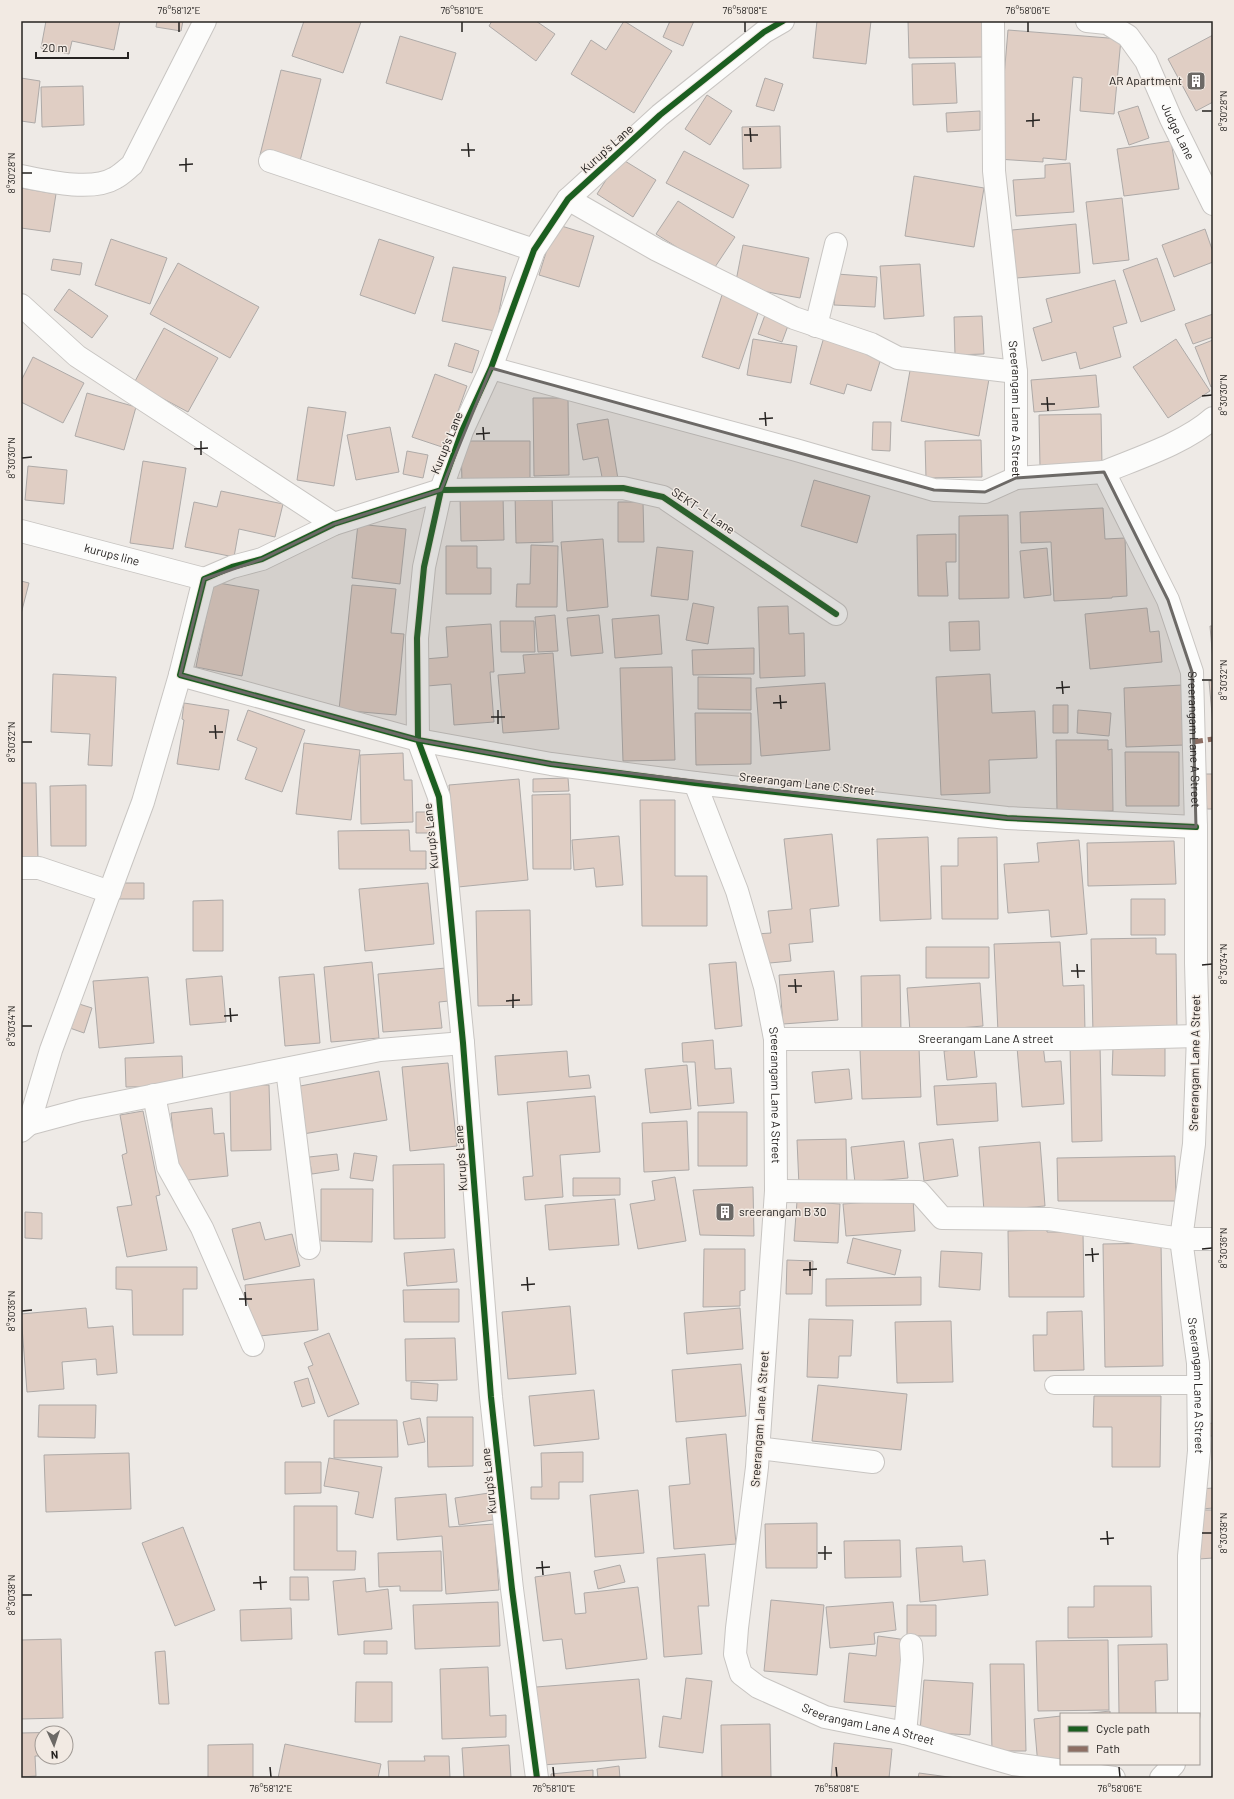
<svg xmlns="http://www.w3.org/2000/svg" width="1234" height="1799" viewBox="0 0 1234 1799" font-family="Barlow,sans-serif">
<rect width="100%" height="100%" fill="#eeeae6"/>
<path fill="#e0cec4" stroke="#aeaaa8" d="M46,21H120L114,50L72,41L69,54L41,48Z
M157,21H183L181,31L156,27Z
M304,21L361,22L343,73L292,56Z
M492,21H536L555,34L536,61L489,26Z
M624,21L672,51L634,113L571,74L591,40L606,50Z
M670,21H694L683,46L663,37Z
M817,21H871L866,64L813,58Z
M908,21H984L985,57L909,58Z
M1008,30L1121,39L1114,114L1080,111L1082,78L1073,77L1066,160L1043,158V162L997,159Z
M1213,35V102L1196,111L1168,59Z
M400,36L456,53L442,100L386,83Z
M955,63L957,103L913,105L912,64Z
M281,70L321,79L299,165L260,155Z
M21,78L40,81L35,123L21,121Z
M765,78L783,84L774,111L756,106Z
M83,86L84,125L42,127L41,87Z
M707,95L732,111L710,145L685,129Z
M1138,106L1149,138L1129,145L1118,112Z
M980,111V130L947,132L946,113Z
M780,126L781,168L743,169L742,127Z
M1171,141L1179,189L1124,196L1117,149Z
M684,151L749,185L733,218L666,183Z
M620,158L656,180L633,217L597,194Z
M1070,163L1074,212L1016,216L1013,180L1045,178V165Z
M914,176L984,188L974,247L905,236Z
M21,188L56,194L50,232L21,228Z
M1122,198L1129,260L1093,264L1086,202Z
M678,201L735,237L713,270L656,234Z
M555,224L594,236L579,287L539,275Z
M1076,224L1080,273L1016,278L1012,230Z
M1205,229L1213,252V262L1174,277L1162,245Z
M111,239L167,258L150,304L95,285Z
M379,239L434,257L415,314L360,295Z
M743,245L809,258L800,298L735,286Z
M1157,258L1175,310L1141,322L1123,270Z
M53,259L82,263L80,275L51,270Z
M178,263L259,307L230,358L150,314Z
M920,264L924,316L884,319L880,266Z
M453,267L506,277L495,331L442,321Z
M837,274L877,277L875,307L834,305Z
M1115,280L1127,323L1113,327L1121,357L1080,369L1076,352L1042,361L1033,328L1052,322L1046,299Z
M69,289L108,316L92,338L54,310Z
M722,295L760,307L739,369L702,357Z
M1213,314V337L1193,344L1185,324Z
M765,315L789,323L782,342L758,334Z
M982,316L984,354L955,355L954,317Z
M164,328L218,358L188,412L134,383Z
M824,337L882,355L871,391L847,384L844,394L810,384Z
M753,339L797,346L791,383L747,375Z
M1176,339L1210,391L1168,418L1133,367Z
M1213,340V386L1211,387L1195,347Z
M455,343L479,351L472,373L448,366Z
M33,357L84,383L63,423L21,402V381Z
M911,365L989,379L979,436L901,421Z
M435,374L467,386L445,448L412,437Z
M1096,375L1099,407L1034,412L1031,380Z
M87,393L136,407L124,450L75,436Z
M533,398H568L569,475L534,476Z
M308,407L346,412L334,486L297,480Z
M1101,414L1102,465L1040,467L1039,415Z
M608,419L618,479L603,482L598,457L583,460L577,424Z
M873,422H891L890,451L872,450Z
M390,427L399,472L356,480L347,435Z
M981,440L982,477L926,478L925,441Z
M461,441H530V484H462Z
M407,451L428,455L423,478L403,474Z
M143,461L186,468L173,549L130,543Z
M28,466L67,470L64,504L25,500Z
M814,480L870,496L857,543L801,526Z
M221,491L283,504L275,537L239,529L234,557L185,547L194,502L217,507Z
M552,492L553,542L516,543L515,493Z
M503,495L504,540L461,541L460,496Z
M618,502H643L644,542H618Z
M1103,508L1105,539L1125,538L1127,596L1112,597V598L1054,601L1051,542L1021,543L1020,512Z
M1008,515L1009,598L959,599V516Z
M358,524L406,529L400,584L352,578Z
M956,534V562H946L948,596H918L917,535Z
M603,539L608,607L567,611L561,542Z
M531,545L558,546L557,607H516L517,584H530Z
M446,546H477V568H491V594H446Z
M657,547L693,551L688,600L651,596Z
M1047,548L1051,595L1024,598L1020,551Z
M21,581L29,583L21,614Z
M213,582L259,590L242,676L196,667Z
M352,585L396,589L391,633L404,634L396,715L339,710Z
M693,603L714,607L708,644L686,640Z
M788,606L789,634L804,633L805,676L760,678L758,607Z
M1147,608L1150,632L1159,631L1162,662L1090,669L1085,614Z
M555,615L558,651L538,652L535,617Z
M599,615L603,653L571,656L567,618Z
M659,615L662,654L615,658L612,619Z
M500,621H534L535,652H501Z
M979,621L980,650L950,651L949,622Z
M491,624L494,672H490L494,722L454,725L451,684L427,686L425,659L448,657L446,627Z
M1210,626H1213V661Z
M754,648V674L693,675L692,650Z
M553,653L559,729L503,733L498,675L525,673L523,655Z
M672,667L675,760L623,761L620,668Z
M53,674L116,677L112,766L88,765L90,734L51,732Z
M990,674L992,713L1035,711L1037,758L989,760L990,793L941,795L936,677Z
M698,677L751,678V710L698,709Z
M1209,681H1213V725Z
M825,683L830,750L761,756L756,688Z
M1183,685L1185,745L1126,747L1124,688Z
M184,703L229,710L219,770L177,764L184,720L182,719Z
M1053,705H1068V733H1053Z
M248,710L305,730L282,792L245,779L257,748L237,740Z
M1078,710L1111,713L1109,736L1077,733Z
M695,713H751V764L696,765Z
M1056,740H1108V750L1112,749L1113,811L1057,812Z
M304,743L360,750L351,820L296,814Z
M1125,752H1179V806H1126Z
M403,753L404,780H412L413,822L361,824L360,755Z
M1203,774H1213V809H1207Z
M568,778L569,791L533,792V779Z
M519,779L528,880L458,887L449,785Z
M21,783H36L38,859H21Z
M86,785V846H51L50,786Z
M570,794L571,869H533L532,795Z
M640,800H675V876H707V926H642Z
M416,812H435V833H416Z
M409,830L410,851H426V869H339L338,831Z
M832,834L839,906L810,909L813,942L789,944L791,961L759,964L756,934L771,933L768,911L792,909L784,839Z
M619,836L623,885L596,887L594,868L574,870L572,840Z
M928,837L931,919L880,921L877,839Z
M997,837L998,919H942L941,866H958V838Z
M1079,840L1087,934L1051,937L1049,910L1008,913L1004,864L1039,862L1037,843Z
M1174,841L1176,884L1088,886L1087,843Z
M116,883H144V899H117Z
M428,883L434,944L365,951L359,889Z
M1131,899H1165V935H1131Z
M223,900V951H193V901Z
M530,910L532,1005L478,1006L476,911Z
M1156,938V954H1176L1177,1033L1093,1034L1091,939Z
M1060,942L1063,986L1084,985L1085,1031L998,1032L994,944Z
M926,947H989V978H926Z
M372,962L379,1038L331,1042L324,967Z
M736,962L742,1026L715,1029L709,964Z
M446,968L449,1001L439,1002L442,1028L383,1032L378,974Z
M834,971L838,1020L783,1024L779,975Z
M314,974L320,1043L285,1046L279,977Z
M900,975L901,1033L862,1034L861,976Z
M222,976L226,1022L190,1025L186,979Z
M148,977L154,1043L99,1048L93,981Z
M980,983L983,1026L910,1032L907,988Z
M76,1003L92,1008L84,1033L67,1027Z
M713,1040L715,1069L731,1068L734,1103L698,1106L695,1062H683L682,1043Z
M1043,1045L1045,1062L1061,1061L1064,1104L1022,1107L1017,1047Z
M1070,1045H1100L1102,1141L1072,1142Z
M1113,1047H1165V1076L1112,1075Z
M919,1048L921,1097L862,1099L860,1050Z
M974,1048L977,1077L947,1080L944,1051Z
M567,1051L569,1077L589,1075L591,1088L498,1095L495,1056Z
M182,1056L183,1086L126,1087L125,1058Z
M448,1063L457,1146L410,1151L402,1067Z
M687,1065L691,1109L650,1113L645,1069Z
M849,1069L852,1099L815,1103L812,1072Z
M379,1071L387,1120L303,1134L295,1087Z
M996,1083L998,1121L937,1125L934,1086Z
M230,1085H269L271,1150L231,1151Z
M595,1096L600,1152L560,1155L563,1197L525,1200L523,1177L533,1176L527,1102Z
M212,1108L214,1134L224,1133L228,1176L178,1181L171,1113Z
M143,1111L160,1195L156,1196L167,1250L127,1257L117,1207L132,1205L122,1155L127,1153L120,1115Z
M698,1112H747V1166H698Z
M687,1121L689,1170L644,1172L642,1123Z
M846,1139L847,1185L799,1186L797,1140Z
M953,1139L958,1176L924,1181L919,1143Z
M904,1141L908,1178L855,1183L851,1147Z
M1040,1142L1045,1206L984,1211L979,1147Z
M354,1153L377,1156L373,1181L350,1178Z
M337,1154L339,1170L312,1174L309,1157Z
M1175,1156L1176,1201H1058L1057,1158Z
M444,1164L445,1238L394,1239L393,1165Z
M675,1177L686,1241L638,1249L630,1204L655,1200L652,1181Z
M573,1178H620V1195L573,1196Z
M753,1187L754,1236L700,1235L693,1190Z
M321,1189H373L372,1242L321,1241Z
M615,1199L619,1245L549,1250L545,1205Z
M913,1199L915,1231L846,1236L843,1204Z
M797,1201L840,1204L838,1243L794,1241Z
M25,1212L42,1213V1239L25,1238Z
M260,1222L265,1240L292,1234L300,1266L244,1280L232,1229Z
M1047,1230V1232H1083L1084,1297H1009L1008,1231Z
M853,1238L901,1250L895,1275L847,1263Z
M1161,1243L1163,1366L1105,1367L1103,1244Z
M454,1249L457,1282L407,1286L404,1253Z
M704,1249H745V1290L740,1291V1306L703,1307Z
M941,1251L982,1253L980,1290L939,1287Z
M787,1260L813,1261L812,1294H786Z
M116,1267H197V1289H183V1335H133L132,1290L116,1289Z
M921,1277V1305L826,1306V1279Z
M314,1279L318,1330L250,1337L245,1285Z
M459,1289V1322H404L403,1290Z
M570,1306L576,1374L508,1379L502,1312Z
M86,1308L88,1328L113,1326L117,1373L97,1375L96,1359L62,1362L64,1389L27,1392L21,1314Z
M740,1308L743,1349L687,1354L684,1313Z
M1082,1311L1084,1370L1034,1371L1033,1335H1047V1312Z
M809,1319L853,1320L851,1356H839L838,1378L807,1377Z
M951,1321L953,1382L897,1383L895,1322Z
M329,1333L359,1404L328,1417L308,1367L313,1365L304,1343Z
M455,1338L457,1380L406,1381L405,1339Z
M741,1364L746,1416L676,1422L672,1370Z
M308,1378L315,1403L302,1407L294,1382Z
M411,1382L438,1384L437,1401L411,1399Z
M818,1385L907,1394L901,1450L812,1441Z
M594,1390L599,1439L534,1446L529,1396Z
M1094,1396H1161L1160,1467H1112V1427H1093Z
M39,1405H96L95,1438L38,1437Z
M427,1417H473V1466L428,1467Z
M420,1418L425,1442L408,1445L403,1422Z
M334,1420H397L398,1457L334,1458Z
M1213,1423V1436H1206L1205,1424Z
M726,1434L736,1544L674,1549L669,1486L690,1484L686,1438Z
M583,1452V1482H559V1499H531V1487H542L541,1453Z
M129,1453L131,1509L46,1512L44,1455Z
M329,1458L382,1467L373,1518L355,1514L359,1492L324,1486Z
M285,1462H321V1493L285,1494Z
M1213,1488V1508L1202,1509L1200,1489Z
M638,1490L644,1553L595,1557L590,1495Z
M489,1493L493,1520L459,1525L455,1498Z
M446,1494L449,1527L494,1524L499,1590L446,1594L442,1536L397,1540L395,1498Z
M294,1506H337V1551H356L355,1570H294Z
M1198,1510H1213V1558L1199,1559Z
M817,1523V1568H766L765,1524Z
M183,1527L215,1610L175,1626L142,1543Z
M900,1540L901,1577L845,1578L844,1541Z
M962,1546L963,1562L985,1560L988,1595L920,1602L916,1548Z
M441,1551L442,1591H400V1586L379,1587L378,1553Z
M705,1554L709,1606H698L702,1654L664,1657L657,1558Z
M620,1565L625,1582L598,1589L594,1571Z
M570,1572L575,1614L586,1613L584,1593L638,1587L647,1659L566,1669L562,1639L543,1641L535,1577Z
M290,1577H308L309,1600H290Z
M365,1578L366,1592L388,1589L392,1629L338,1635L333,1581Z
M1094,1586H1151L1152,1637L1068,1638V1607H1094Z
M771,1600L824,1605L817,1675L764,1671Z
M498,1602L500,1646L415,1649L413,1605Z
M893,1602L896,1630L874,1633L875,1644L830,1648L826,1607Z
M907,1605H936V1636H907Z
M291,1608L292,1639L241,1641L240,1610Z
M878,1636L907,1640L901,1707L844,1702L849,1653L876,1656Z
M61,1639L63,1718L21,1719V1640Z
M1108,1640L1109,1710L1038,1711L1036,1641Z
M364,1641H387V1654H364Z
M1167,1644L1168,1680L1155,1681L1156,1714H1119L1118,1645Z
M165,1651L169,1704H159L155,1652Z
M990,1664H1024L1026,1751H992Z
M488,1667L490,1716L506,1715V1737L442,1739L440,1669Z
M686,1678L712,1681L703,1753L659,1747L663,1716L681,1719Z
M639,1679L646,1758L542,1765L536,1687Z
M924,1680L973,1683L970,1735L920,1732Z
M356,1682H392V1722H355Z
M1110,1711V1714H1083Z
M1061,1716V1764L1038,1766L1034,1719Z
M770,1724L771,1778H722L721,1725Z
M67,1732L68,1755H66V1733H42V1756H35L36,1776L21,1777V1733Z
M834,1743L892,1749L889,1778H831Z
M253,1744V1778H208V1745Z
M285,1744L381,1764L378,1778H278Z
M509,1745L511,1778H464L462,1748Z
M424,1756H449L450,1778H389L388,1761H425Z
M619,1766L620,1778H598L597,1769Z
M593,1770V1778H551V1774Z
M919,1773L956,1778H918Z"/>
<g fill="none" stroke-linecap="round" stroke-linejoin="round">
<defs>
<path id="lane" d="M1054,1385H1198"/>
<g id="street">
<path id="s1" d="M993,21L994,171L1016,372V478L1104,472L1168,600L1192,672L1196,827V963L1198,1036L1194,1144L1181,1239L1198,1363L1199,1451L1189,1556V1714"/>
<path id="s2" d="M1087,21L1107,23L1128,36L1146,61L1171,119L1213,204"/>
<path d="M270,161L534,250"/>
<path d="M21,176C46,181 92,192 115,178C121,175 127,169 132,165L205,21"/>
<path d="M568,199L657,250L794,318L871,344L898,358L1016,372"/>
<path d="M21,305L77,356L334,524"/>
<path d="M816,326L836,244"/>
<path d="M491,368L796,450L934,490L985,492L1016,478"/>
<path d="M1104,472C1138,458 1185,443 1213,418"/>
<path id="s3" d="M21,531L204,579"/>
<path d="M836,614L663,497L623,488L441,490L334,524L262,559L232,567L204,579L180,675L418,740L551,764L695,783L1007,818L1196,827"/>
<path id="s4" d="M695,783L737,891L765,987L775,1039L776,1191L757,1467L737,1628L735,1654L741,1674L758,1687L825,1717L905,1733L1013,1764L1114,1778"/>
<path d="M21,868H39L110,892"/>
<path id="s5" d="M775,1039H1079L1198,1036"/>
<path d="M287,1069L309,1248"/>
<path d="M154,1095L168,1167L202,1228L253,1345"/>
<path d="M29,1124L81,1110L380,1050L463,1043"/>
<path d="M21,1131L29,1124L51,1050L143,802L180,675"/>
<path d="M776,1191L919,1192L942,1218L1049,1219L1181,1239H1213"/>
<path d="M758,1448L873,1462"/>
<path d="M905,1733L912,1660L911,1645"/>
<path d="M537,1778L512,1589L491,1397L463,1043L439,797L418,740L417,638L424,567L441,490L462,431L491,368L534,250L568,199L660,115L764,32L783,21"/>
<path d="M1161,1778L1174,1764"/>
</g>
</defs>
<use href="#lane" stroke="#c8c5c2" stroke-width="20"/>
<use href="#street" stroke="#c8c5c2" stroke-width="24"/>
<use href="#lane" stroke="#fcfcfb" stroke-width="18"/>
<use href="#street" stroke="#fcfcfb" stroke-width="22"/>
<path stroke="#8d6e63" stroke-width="5" stroke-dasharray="10 5" stroke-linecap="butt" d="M1193,742L1213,739"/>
<defs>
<path id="cycleway" d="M836,614L663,497L623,488L441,490L334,524L262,559L232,567L204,579L180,675L418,740L551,764L695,783L1007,818L1196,827
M537,1778L512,1589L491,1397L463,1043L439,797L418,740L417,638L424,567L441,490L462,431L491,368L534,250L568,199L660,115L764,32L783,21"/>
</defs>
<use href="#cycleway" stroke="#f2eae3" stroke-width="8"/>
<use href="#cycleway" stroke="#1b5e20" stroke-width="6"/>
</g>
<path fill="#6c6966" fill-opacity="0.2" stroke="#6c6966" stroke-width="3" stroke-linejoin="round" d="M491,368L934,490L985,492L1016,478L1104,472L1168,600L1192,672L1196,827L1007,818L551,764L418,740L180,675L204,579L262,559L334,524L441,490Z"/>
<path fill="none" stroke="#262321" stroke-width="1.5" d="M179,22V32M462,22V32M745,22V32M1028,22V32M1202,111H1212M1033,113V127M1026,121L1040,120M750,128L751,142M744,135H758M468,143L469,157M461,150H475M186,158V172M179,165L193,164M22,173H32M1202,396L1212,395M1047,397L1048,411M1041,404H1055M765,412L766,426M759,419L773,418M483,427L484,440M476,434L490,433M201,441V455M194,449L208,448M22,458L32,457M1202,680H1212M1062,681L1063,694M1056,688L1070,687M780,695L781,709M773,703L787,702M498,710V724M491,717H505M215,725L216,739M209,732H223M22,742H32M1077,964L1078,978M1202,965L1212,964M1071,971H1085M795,979L796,993M788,986H802M513,994V1008M506,1001L520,1000M230,1008L231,1022M224,1016L238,1015M22,1026H32M1092,1248L1093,1262M1202,1249L1212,1248M1085,1255L1099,1254M810,1262V1276M803,1270L817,1269M527,1277L528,1291M521,1285L535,1284M245,1292L246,1306M239,1299H252M22,1311L32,1310M1107,1531L1108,1545M1202,1533H1212M1100,1539L1114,1538M825,1546V1560M818,1553H832M542,1561L543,1575M536,1568L550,1567M260,1576L261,1590M253,1583L267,1582M22,1595H32M270,1767L271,1777M553,1767L554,1777M836,1767L837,1777M1119,1767L1120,1777"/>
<defs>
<symbol id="building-square" viewBox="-11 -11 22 22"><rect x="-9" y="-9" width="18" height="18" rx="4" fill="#6c6966" stroke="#f2eae3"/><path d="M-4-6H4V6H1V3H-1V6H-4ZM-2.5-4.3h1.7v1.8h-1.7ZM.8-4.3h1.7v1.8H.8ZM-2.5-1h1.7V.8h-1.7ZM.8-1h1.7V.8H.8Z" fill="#fff"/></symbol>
</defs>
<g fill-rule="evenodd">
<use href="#building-square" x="1185" y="70" width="22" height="22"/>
<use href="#building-square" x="714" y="1201" width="22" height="22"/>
</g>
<g text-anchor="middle" stroke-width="3" stroke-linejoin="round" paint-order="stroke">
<g font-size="12" fill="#262321" stroke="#f2eae3" text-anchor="end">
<text x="1182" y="85">AR Apartment</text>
<text x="739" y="1216" text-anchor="start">sreerangam B 30</text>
</g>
<g font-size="12" fill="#262321" stroke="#f2eae3">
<text dy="4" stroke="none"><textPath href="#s2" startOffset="153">Judge Lane</textPath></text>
<text transform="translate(607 149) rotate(-42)" y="4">Kurup's Lane</text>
<text dy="4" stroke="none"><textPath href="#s1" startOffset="389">Sreerangam Lane A Street</textPath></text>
<text transform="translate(447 443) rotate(-68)" y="4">Kurup's Lane</text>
<text transform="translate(703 511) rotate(34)" y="4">SEKT - L Lane</text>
<text dy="4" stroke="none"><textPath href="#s3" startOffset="94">kurups line</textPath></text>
<text dy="4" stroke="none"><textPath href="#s1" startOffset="833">Sreerangam Lane A Street</textPath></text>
<text transform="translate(807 784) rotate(6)" y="4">Sreerangam Lane C Street</text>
<text transform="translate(431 836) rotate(-96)" y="4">Kurup's Lane</text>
<text dy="4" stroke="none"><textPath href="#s5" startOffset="211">Sreerangam Lane A street</textPath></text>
<text transform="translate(1195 1063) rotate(-89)" y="4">Sreerangam Lane A Street</text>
<text dy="4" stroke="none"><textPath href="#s4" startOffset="325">Sreerangam Lane A Street</textPath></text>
<text transform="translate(461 1158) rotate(-94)" y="4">Kurup's Lane</text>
<text dy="4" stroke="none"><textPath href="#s1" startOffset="1481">Sreerangam Lane A Street</textPath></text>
<text transform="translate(760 1419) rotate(-86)" y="4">Sreerangam Lane A Street</text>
<text transform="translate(489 1481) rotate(-96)" y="4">Kurup's Lane</text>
<text dy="4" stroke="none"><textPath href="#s4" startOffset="1045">Sreerangam Lane A Street</textPath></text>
</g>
</g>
<rect width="1234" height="1799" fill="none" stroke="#f2eae3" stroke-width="44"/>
<rect x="1060" y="1713" width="140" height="52" fill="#f2eae3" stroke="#a09a95"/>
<rect x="1068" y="1726" width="20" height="6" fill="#1b5e20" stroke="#a09a95"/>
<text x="1096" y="1733" font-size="12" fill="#262321">Cycle path</text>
<rect x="1068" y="1746" width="20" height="6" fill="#8d6e63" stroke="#a09a95"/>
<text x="1096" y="1753" font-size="12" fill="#262321">Path</text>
<g transform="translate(54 1745) rotate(177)"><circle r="19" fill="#f2eae3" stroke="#a09a95"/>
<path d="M0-3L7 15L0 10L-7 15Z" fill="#6c6966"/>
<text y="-6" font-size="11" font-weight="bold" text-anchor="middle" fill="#262321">N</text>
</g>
<path d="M36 52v6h92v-6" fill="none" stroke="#262321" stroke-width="2"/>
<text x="42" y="52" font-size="12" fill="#262321" stroke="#f2eae3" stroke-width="3" paint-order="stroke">20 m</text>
<rect x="22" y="22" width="1190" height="1755" fill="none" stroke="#262321" stroke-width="1.5"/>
<g font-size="10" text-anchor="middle" fill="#262321">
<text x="179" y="14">76°58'12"E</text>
<text x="462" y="14">76°58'10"E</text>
<text x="745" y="14">76°58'08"E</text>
<text x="1028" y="14">76°58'06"E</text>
<text transform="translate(1223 111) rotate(-90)" y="4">8°30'28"N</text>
<text transform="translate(11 173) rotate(-90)" y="4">8°30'28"N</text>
<text transform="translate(1223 395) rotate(-90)" y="4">8°30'30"N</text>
<text transform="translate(11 458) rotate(-90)" y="4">8°30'30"N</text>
<text transform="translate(1223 680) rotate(-90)" y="4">8°30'32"N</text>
<text transform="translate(11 742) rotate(-90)" y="4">8°30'32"N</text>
<text transform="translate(1223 964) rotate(-90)" y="4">8°30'34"N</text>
<text transform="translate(11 1026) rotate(-90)" y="4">8°30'34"N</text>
<text transform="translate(1223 1248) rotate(-90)" y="4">8°30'36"N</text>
<text transform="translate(11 1311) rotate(-90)" y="4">8°30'36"N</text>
<text transform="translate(1223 1533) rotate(-90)" y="4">8°30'38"N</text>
<text transform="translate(11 1595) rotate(-90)" y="4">8°30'38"N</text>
<text x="271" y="1792">76°58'12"E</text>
<text x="554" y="1792">76°58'10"E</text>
<text x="837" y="1792">76°58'08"E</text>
<text x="1120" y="1792">76°58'06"E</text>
</g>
</svg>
